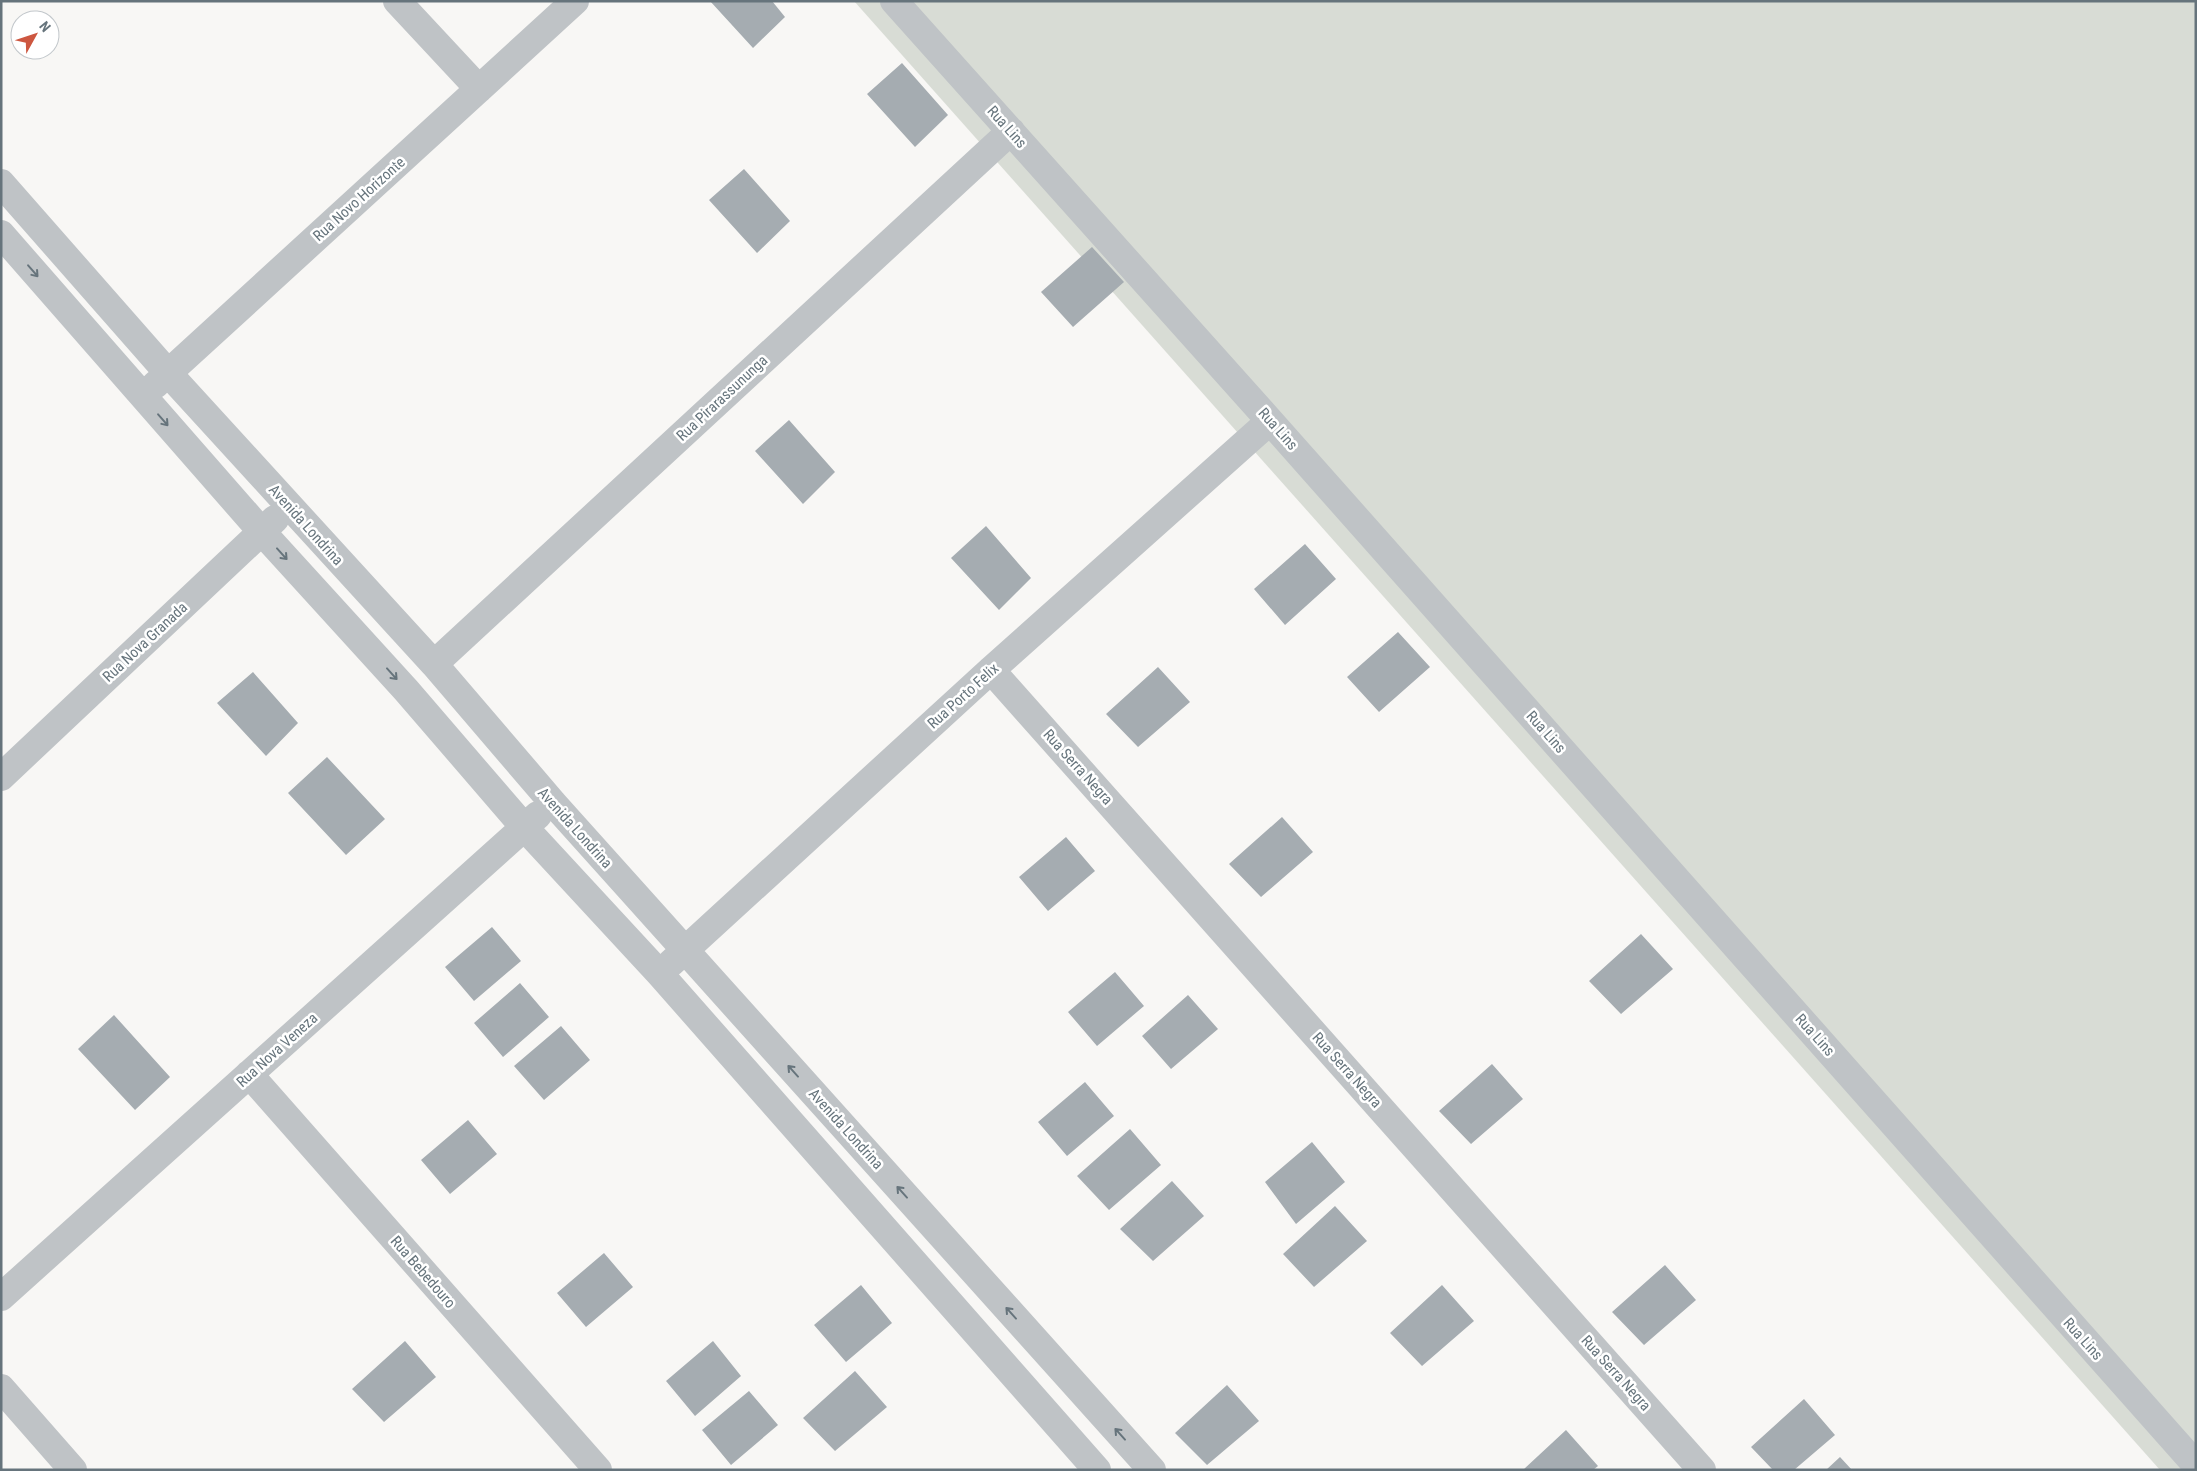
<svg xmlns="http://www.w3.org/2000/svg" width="2197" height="1471" viewBox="0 0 2197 1471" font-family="'Roboto Condensed',sans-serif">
<rect width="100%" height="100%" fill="#f8f7f5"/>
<path fill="#d8dcd5" d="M854,1H2196V1470H2160Z"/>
<path fill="#a5acb1" d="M710,1H772L785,17L753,48Z
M902,63L948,115L915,147L867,94Z
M744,169L790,221L757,253L709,200Z
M1092,247L1124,282L1073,327L1041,292Z
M789,420L835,472L803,504L755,451Z
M986,526L1031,578L999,610L951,558Z
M1305,544L1336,579L1285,625L1254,589Z
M1398,632L1430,667L1379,712L1347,677Z
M1158,667L1190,702L1138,747L1106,714Z
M253,672L298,723L266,756L217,703Z
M327,757L385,819L346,855L288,793Z
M1282,817L1313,852L1261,897L1229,864Z
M1066,837L1095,871L1048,911L1019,877Z
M492,927L521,961L474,1001L445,967Z
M1641,934L1673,969L1621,1014L1589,981Z
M1115,972L1144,1006L1097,1046L1068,1012Z
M520,983L549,1017L503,1057L474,1023Z
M1188,995L1218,1029L1171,1069L1142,1036Z
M114,1015L170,1077L135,1110L78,1049Z
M561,1026L590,1060L544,1100L514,1066Z
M1492,1064L1523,1099L1471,1144L1439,1111Z
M1085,1082L1114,1116L1067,1156L1038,1122Z
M468,1120L497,1154L450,1194L421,1160Z
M1130,1129L1161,1165L1109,1210L1077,1176Z
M1312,1142L1345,1182L1296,1224L1265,1182Z
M1172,1181L1204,1216L1153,1261L1120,1229Z
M1335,1206L1367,1241L1314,1287L1283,1254Z
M604,1253L633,1287L586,1327L557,1293Z
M1665,1265L1696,1300L1644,1345L1612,1312Z
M861,1285L892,1323L846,1362L814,1325Z
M1442,1285L1474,1321L1422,1366L1390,1333Z
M405,1341L436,1377L384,1422L352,1389Z
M713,1341L741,1376L695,1416L666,1381Z
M855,1371L887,1407L835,1451L803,1418Z
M1227,1385L1259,1421L1207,1465L1175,1433Z
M749,1391L778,1425L731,1465L702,1430Z
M1804,1399L1835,1435L1794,1470H1773L1751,1447Z
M1566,1430L1598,1466L1593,1470H1523Z
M1840,1457L1852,1470H1826Z"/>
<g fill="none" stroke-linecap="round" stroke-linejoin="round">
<path stroke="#bfc3c6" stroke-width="28" d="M397,1L479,89
M894,1L1270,421L2196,1465
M1,183L168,373L434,664L553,803L685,950L1152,1470
M1,234L262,532L406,690L524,827L660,974L1097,1470
M155,385L575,1
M434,664L1011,131
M991,670L1702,1470
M1,777L275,519
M671,963L991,670L1270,421
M249,1074L598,1470
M1,1297L538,815
M1,1388L73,1470"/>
</g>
<defs><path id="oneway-shaft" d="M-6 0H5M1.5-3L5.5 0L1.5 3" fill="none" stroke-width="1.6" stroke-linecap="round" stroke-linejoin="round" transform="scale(1.25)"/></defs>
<g stroke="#66747c">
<use href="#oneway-shaft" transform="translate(33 271) rotate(49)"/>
<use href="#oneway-shaft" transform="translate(163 420) rotate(49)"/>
<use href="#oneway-shaft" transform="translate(282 554) rotate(48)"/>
<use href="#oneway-shaft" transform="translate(392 674) rotate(48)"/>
<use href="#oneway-shaft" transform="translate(793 1071) rotate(-132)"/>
<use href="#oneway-shaft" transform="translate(902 1192) rotate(-132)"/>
<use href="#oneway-shaft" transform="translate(1011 1313) rotate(-132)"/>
<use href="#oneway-shaft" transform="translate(1120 1434) rotate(-132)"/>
</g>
<g text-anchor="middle" stroke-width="5" stroke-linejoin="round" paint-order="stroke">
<g font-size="15" fill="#66747c" stroke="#fff">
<text transform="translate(1007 127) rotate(48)" y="5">Rua Lins</text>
<text transform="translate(359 199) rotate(-42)" y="5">Rua Novo Horizonte</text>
<text transform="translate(722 398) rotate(-43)" y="5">Rua Pirarassununga</text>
<text transform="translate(1278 429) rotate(48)" y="5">Rua Lins</text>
<text transform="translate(306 525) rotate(48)" y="5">Avenida Londrina</text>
<text transform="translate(145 642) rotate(-43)" y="5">Rua Nova Granada</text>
<text transform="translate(963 696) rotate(-42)" y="5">Rua Porto Felix</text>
<text transform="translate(1546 732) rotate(48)" y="5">Rua Lins</text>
<text transform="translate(1078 767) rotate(48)" y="5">Rua Serra Negra</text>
<text transform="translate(575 828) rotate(48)" y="5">Avenida Londrina</text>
<text transform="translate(1815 1035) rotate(48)" y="5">Rua Lins</text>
<text transform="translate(277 1050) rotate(-42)" y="5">Rua Nova Veneza</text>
<text transform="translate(1347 1070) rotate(48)" y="5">Rua Serra Negra</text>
<text transform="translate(846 1129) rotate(48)" y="5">Avenida Londrina</text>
<text transform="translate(423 1272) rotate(49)" y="5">Rua Bebedouro</text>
<text transform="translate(2083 1339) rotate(48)" y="5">Rua Lins</text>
<text transform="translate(1616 1373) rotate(48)" y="5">Rua Serra Negra</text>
</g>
</g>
<rect width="2197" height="1471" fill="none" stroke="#66747c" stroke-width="5"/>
<g transform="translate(35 35) rotate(50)"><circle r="24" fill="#ffffff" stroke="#c2c7cb"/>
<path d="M0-4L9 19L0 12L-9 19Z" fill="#cd5740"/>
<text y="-8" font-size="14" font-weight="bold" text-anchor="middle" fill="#66747c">N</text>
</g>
</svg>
